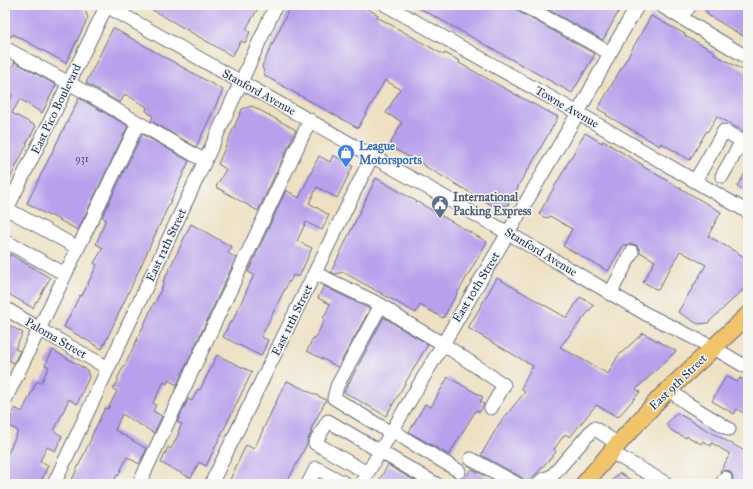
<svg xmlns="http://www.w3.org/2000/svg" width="753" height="489" viewBox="0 0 753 489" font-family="'IM FELL Great Primer',serif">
<rect width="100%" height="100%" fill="#f6f6f2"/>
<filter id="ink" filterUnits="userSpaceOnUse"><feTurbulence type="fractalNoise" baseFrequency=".025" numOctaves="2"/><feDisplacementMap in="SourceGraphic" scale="8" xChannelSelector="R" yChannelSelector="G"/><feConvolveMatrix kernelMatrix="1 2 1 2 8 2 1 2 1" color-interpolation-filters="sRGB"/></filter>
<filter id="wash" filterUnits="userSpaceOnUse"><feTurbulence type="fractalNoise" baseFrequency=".012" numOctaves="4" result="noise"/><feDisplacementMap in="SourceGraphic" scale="16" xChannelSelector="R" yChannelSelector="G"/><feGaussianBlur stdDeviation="0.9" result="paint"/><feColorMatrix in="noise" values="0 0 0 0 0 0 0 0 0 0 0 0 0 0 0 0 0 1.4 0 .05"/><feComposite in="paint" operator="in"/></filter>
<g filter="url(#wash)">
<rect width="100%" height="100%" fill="#eee0c1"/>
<g id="blocks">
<path fill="#b9a0ec" d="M5,5H74L86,12L88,18L66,63L13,34L11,37L5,34Z
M144,5H260L246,29L250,32L245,43L241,41L232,56Z
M291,5H361L378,15L377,17L386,22L444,55L445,53L460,61L459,63L520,97L558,117L531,165L519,184L513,201L510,199L508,205L495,207L423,165L422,163L416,161L389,146L402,122L386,113L400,89L385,80L358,128L265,76L262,66Z
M414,5H515L516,9L519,12L595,54L572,93Z
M540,5H622L603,40Z
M711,5H748V39L708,15L706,10Z
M651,16L685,34V36L715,52L714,54L748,73V134L717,116L708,131L706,132L690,160L661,143L660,146L606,115L607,114L598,109Z
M113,28L223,90L196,147L151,121L153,116L146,111L147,107L125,94L120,103L86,83Z
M15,62L56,85L42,113L20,99L12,113L36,126L26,144H27L5,189V108L13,95L5,90V70L9,72Z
M79,98L128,126L78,230L50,215L49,216L27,203Z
M252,106L296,130L294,134L258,211L216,187L226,169L218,164L242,109Z
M585,133L602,143L603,141L643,165L642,166L721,212L708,236L748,259V285L708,323L698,324L678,312L706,265L680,251L658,290L643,282L655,261L640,252L639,248L636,245L631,244L627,246L624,244L608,271L563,246L572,229L550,216L548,218L547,217L546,218L539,214Z
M142,134L189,161L132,285L102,349L64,327L80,295L82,296L97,265L94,263L103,248L96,244L106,219L102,217Z
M333,155L353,166L337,198L317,187L309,203L329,215L322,230L306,222L297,241L312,248L299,277L293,275L290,282L289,281L261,337L268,340L261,356L223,337L230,322H232L254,275L248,272L286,190L299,198L319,156L330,162Z
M748,168V193L737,187Z
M376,178L487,242L443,318L420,305L416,313L343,272L335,274L331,272Z
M191,224L232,247L228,253L236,258L177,385L168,380L167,384L164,382L153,403L156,405L153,411L162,416L154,433L122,414L115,430L147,449L139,464L127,457L118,476L117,475L112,484H70L92,437H91L105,408L108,409L117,391L113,389L118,381V377L128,359L154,303H155L164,283L163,282Z
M10,254L50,278L37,302L36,301L33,308L5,292V265Z
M497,278L567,318L580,297L594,305L560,347L608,374L618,356L643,333L676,351L636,389L640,392L618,417L596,405L570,437L565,434L554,449L556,452L527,484H525L524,480L521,477L481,455L499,424L525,392L521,388L533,366L468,328Z
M324,286L370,309L338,367L307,351L313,338L315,339L325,319H323L330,304L318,298Z
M384,317L400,328L428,344L386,416L344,392Z
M5,323L23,333L15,349L20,351L14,363L5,358Z
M53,350L87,370L89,377L77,404L69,399L54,431L62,436L55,451L47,447L40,461L48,465L40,484H5V460L18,431L8,425L15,408L22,412L37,381L41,383L49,367L45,365Z
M217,355L252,372L206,466L199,462L191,478L161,463L168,447L171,449L179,433L178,432L182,424L177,422L188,399L192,401L198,389L200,390Z
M726,376L737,382L740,378L748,383V416L737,409L734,414L712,401Z
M448,377L483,397L480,402L484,404L480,412L476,410L449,455L409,432L425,404L431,407Z
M287,381L326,400L310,431L312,432L308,439L307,444L286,484H228L246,445L254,449L283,387H284Z
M677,413L748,453V484H733L734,481L732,480L733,477L731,473L729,471L725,470L720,472L730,454L712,443L711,446L703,441L701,444L687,436L686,438L672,431L666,424Z
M388,465L420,484H377Z
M472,469L500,484H459Z
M619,473L638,484H609Z"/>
</g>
</g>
<g filter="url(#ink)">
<use href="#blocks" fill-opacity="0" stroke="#656d81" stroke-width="1"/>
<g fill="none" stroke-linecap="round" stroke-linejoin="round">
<defs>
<path id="minor" d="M105,5L508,233L646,314L714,348L748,368
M386,5L578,113L748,212
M523,5L610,53
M660,5L748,58
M680,17L691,5
M5,48L69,83L205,161
M695,181L724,131L742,141L722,176
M7,209L78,248
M5,213L107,5
M5,241L65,274
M315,273L381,305L404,321L443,344L504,385L491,408
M610,294L632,252
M381,305L337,386L334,398L391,433
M5,308L39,329L108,368
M669,390L688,404L729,429
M5,400L138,123
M393,430L407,440L459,471
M611,452L667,484
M471,459L517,484
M367,473L315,443L328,421L436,484
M54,484L205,161L276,5
M139,484L310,120
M211,484L372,156
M308,484L316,468L346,484
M361,484L508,233L578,113L610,53L638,5
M539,484L542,480L552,476L594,428L618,444
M722,484L725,478"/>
<path id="major" d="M584,484L618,444L661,397L748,315"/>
</defs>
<use href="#minor" stroke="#656d81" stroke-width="15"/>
<use href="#major" stroke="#656d81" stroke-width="19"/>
<use href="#minor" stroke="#fff" stroke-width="13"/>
<use href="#major" stroke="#f1c36a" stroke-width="17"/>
</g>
</g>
<defs>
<symbol id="shop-pin" viewBox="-11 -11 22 30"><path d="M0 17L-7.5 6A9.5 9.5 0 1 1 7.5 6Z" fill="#3f7fe0" stroke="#f6f6f2"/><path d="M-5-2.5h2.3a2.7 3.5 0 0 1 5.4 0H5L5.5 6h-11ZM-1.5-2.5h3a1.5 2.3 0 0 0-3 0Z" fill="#fff"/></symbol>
<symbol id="civic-pin" viewBox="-11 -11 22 30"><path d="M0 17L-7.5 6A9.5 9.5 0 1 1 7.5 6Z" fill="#5c6f8a" stroke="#f6f6f2"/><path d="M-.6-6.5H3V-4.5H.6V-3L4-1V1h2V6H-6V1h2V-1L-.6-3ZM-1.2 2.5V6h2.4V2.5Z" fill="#fff"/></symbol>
</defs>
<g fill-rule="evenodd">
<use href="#shop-pin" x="336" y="143" width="20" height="27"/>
<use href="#civic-pin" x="430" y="194" width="20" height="27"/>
</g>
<g text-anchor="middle" stroke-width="3" stroke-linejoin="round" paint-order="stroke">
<g font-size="10" fill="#424b82">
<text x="82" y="162">931</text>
</g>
<g font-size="12" fill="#1b2f5e" stroke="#f6f6f2">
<text transform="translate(259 92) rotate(29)" y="4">Stanford Avenue</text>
<text transform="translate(567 107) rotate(30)" y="4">Towne Avenue</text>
<text transform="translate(56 109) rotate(-64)" y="4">East Pico Boulevard</text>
<text transform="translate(166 245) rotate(-65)" y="4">East 12th Street</text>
<text transform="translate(541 252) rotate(31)" y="4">Stanford Avenue</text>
<text transform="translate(476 287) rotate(-59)" y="4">East 10th Street</text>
<text transform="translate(292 320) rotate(-64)" y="4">East 11th Street</text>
<text transform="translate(56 338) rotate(30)" y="4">Paloma Street</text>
<text transform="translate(678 382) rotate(-44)" y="4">East 9th Street</text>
</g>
<g font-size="12" font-weight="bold" fill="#366cbe" stroke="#f6f6f2" text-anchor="start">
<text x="359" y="150">League<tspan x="359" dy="14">Motorsports</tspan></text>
</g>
<g font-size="12" font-weight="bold" fill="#4e5e75" stroke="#f6f6f2" text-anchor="start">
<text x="453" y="201">International<tspan x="453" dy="14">Packing Express</tspan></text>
</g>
</g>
<rect width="753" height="489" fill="none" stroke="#f6f6f2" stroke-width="20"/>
</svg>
